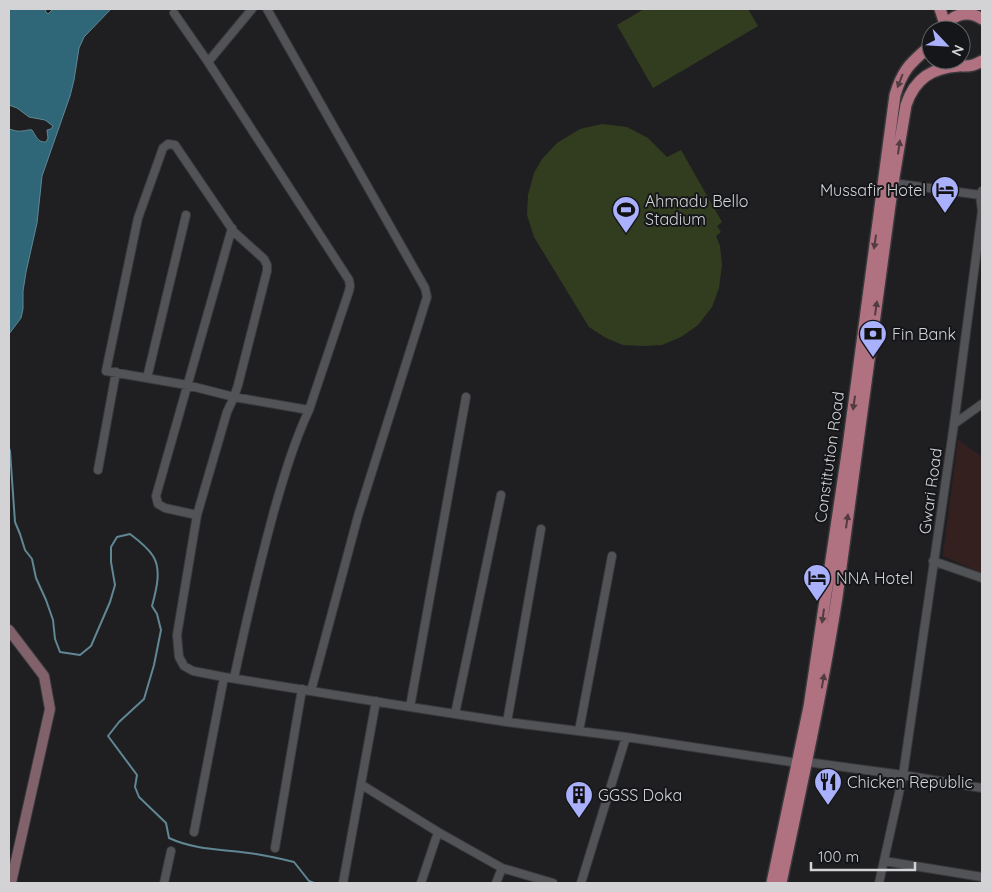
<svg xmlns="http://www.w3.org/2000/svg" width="991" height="892" viewBox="0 0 991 892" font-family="Quicksand,sans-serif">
<rect width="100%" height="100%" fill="#1f1f22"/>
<path fill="#34211f" d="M958,440L982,457V573L943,556Z"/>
<path fill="#323d20" d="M644,9H748L758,26L653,88L617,25Z
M602,124L627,127L648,138L667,157L681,150L722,222L717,226L721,232L716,236L720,246L722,265L719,288L712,307L698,325L681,337L662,345L642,346L623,345L606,338L589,327L534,237L527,215L528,195L534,173L542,159L557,143L580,129Z"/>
<path fill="#2f6778" stroke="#608794" d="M9,9H45L46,12L48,14L53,9H111L84,37L79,48L74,80L70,96L42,176L37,223L26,272L23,291V309L21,318L9,334V129C13,130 18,132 22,131C27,131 28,129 32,130C36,136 38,143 46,142L48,138L47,130L51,129L53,126L45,120L29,117L17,108L9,105Z"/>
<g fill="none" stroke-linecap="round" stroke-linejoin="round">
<path stroke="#608794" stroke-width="2" d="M9,448L10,451L15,522L20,534L25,550L32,559L36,578L46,600L53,620L55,639L60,652L80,655L91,646L110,602L115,585L111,562V547L117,537L130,534C138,540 148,548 153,556C162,570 156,591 152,606L157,614L161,630L154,665L144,699L119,722L108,736L137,775L135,787L139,797L166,823L169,838C197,851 227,849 256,854C269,856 282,859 294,862L309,881L314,883"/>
<defs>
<path id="street" d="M267,9L425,288L427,297L358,516L311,691
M174,13L208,62L349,280L350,286L349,291L309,410C294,442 284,476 274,511C259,566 246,622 234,678
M208,62L252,9
M893,183L980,195
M147,378L186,215
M309,410L234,397L187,385L106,371L138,218L163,148L168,144L175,145L234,232L264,259L267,265V271L238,385L234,397L227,412L197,515L177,635L179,657L184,666L193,671L224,677L410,707L507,722L626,737L798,763
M954,424L982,404
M98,470L116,372
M197,515L165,508L158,504L156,496L232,228
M933,561L982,578
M410,707L466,397
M455,714L501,495
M507,722L541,529
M579,731L612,556
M807,762L903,775L982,788
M362,785L438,832L502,868L553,883
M194,832L224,677
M275,848L302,689
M884,861L982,877
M164,883L171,851
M343,883L376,701
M421,883L438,832
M496,883L502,868
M581,883L626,737
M879,883L903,775L954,424L982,211L980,195L982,191"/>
<path id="secondary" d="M9,630L44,676L50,709L11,883"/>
<path id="primary" d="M940,9L945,24
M942,30C950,15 967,9 982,19
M953,63C963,68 972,67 982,61
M772,883L809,707L848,447L895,95C903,68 911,63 931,45
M781,883C801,788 822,693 837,597L893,183L906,105C915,78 932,68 959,66"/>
</defs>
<use href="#street" stroke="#39393c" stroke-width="10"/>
<use href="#secondary" stroke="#39393c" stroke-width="12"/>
<use href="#primary" stroke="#39393c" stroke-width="14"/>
<use href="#street" stroke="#525357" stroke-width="8"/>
<use href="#secondary" stroke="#81626b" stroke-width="10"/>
<use href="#primary" stroke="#b07280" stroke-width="11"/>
</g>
<defs><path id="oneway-solid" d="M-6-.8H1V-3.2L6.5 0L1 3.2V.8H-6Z" transform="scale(1.25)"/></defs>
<g fill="#533b42">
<use href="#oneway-solid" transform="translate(900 81) rotate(111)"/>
<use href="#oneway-solid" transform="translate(899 147) rotate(-82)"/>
<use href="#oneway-solid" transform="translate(875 242) rotate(98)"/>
<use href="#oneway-solid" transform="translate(876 308) rotate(-82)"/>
<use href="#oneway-solid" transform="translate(854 403) rotate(98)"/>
<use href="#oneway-solid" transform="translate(847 521) rotate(-82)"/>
<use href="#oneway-solid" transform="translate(823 616) rotate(98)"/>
<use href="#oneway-solid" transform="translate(823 681) rotate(-80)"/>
</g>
<defs>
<symbol id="hotel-pin" viewBox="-11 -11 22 30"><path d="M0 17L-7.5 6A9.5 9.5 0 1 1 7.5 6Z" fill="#a9b0fc" stroke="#151619"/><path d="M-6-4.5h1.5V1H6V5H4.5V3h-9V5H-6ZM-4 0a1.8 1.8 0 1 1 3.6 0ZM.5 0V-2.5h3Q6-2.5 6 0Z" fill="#111"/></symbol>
<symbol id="stadium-pin" viewBox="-11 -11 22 30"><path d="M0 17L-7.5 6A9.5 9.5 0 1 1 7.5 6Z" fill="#a9b0fc" stroke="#151619"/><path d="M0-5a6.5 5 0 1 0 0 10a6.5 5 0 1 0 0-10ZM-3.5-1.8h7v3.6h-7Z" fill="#111"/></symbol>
<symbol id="bank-pin" viewBox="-11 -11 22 30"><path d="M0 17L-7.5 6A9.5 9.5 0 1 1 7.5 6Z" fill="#a9b0fc" stroke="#151619"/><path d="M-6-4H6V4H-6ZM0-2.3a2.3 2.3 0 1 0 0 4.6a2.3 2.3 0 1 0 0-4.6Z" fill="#111"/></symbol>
<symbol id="restaurant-pin" viewBox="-11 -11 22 30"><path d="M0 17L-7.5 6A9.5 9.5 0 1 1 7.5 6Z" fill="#a9b0fc" stroke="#151619"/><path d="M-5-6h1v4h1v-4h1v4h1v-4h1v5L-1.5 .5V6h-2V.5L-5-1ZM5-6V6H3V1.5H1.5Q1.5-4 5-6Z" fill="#111"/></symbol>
<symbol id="building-pin" viewBox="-11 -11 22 30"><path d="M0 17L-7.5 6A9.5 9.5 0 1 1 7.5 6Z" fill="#a9b0fc" stroke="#151619"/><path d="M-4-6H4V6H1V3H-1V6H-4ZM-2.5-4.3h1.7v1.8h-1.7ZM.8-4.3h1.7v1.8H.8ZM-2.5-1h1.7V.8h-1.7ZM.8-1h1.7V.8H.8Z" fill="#111"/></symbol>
</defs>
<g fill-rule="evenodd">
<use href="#hotel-pin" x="929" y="174" width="32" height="43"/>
<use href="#stadium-pin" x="610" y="194" width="32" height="43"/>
<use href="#bank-pin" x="857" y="318" width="32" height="43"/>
<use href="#hotel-pin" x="801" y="562" width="32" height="43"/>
<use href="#restaurant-pin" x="812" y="766" width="32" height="43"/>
<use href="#building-pin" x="563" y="779" width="32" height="43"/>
</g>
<g text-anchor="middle" stroke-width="4" stroke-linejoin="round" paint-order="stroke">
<g font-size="16" fill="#d3d3d6" stroke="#151619" text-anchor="start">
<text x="926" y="196" text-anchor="end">Mussafir Hotel</text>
<text x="645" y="207">Ahmadu Bello<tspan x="645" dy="18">Stadium</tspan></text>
<text x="892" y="340">Fin Bank</text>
<text x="836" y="584">NNA Hotel</text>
<text x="847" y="788">Chicken Republic</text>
<text x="598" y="801">GGSS Doka</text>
</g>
<g font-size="16" fill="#d3d3d6" stroke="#151619">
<text transform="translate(829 457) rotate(-82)" y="6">Constitution Road</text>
<text transform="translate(930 491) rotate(-82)" y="6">Gwari Road</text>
</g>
</g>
<rect width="991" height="892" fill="none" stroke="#d3d3d6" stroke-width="20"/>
<g transform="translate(946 45) rotate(115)"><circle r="24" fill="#151619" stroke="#616265"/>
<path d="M0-4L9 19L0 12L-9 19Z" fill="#a9b0fc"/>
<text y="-8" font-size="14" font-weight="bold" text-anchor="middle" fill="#d3d3d6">N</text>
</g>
<path d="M811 862v8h104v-8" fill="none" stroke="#d3d3d6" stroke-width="2.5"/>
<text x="818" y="862" font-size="15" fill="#d3d3d6" stroke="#151619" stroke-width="4" paint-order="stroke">100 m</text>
</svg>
